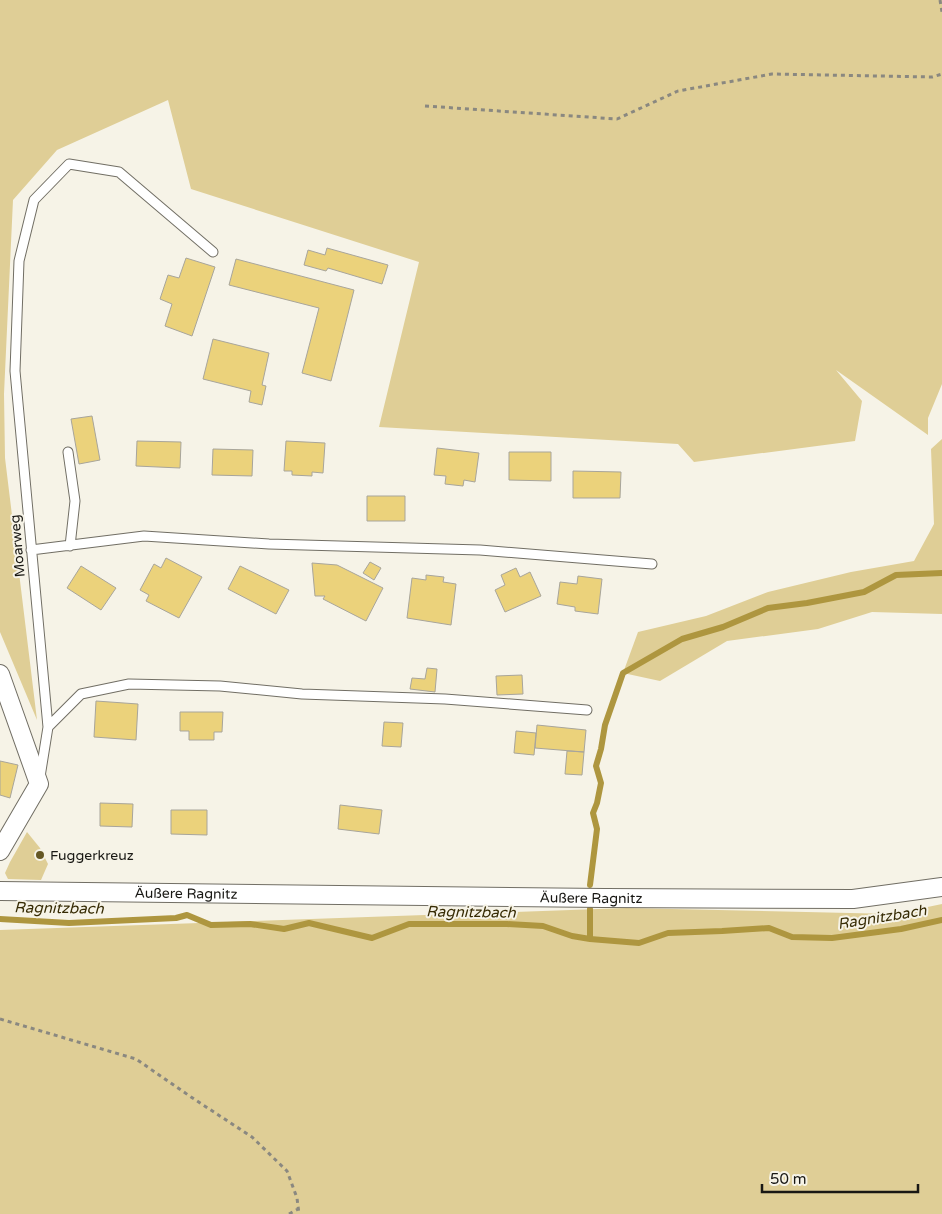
<svg xmlns="http://www.w3.org/2000/svg" width="942" height="1214" viewBox="0 0 942 1214" font-family="'Varela Round',sans-serif">
<rect width="100%" height="100%" fill="#f6f3e7"/>
<path fill="#dfce96" d="M0,0H942V384L928,418V435L836,370L862,401L855,441L694,462L678,444L379,427L419,262L191,189L168,100L57,150L13,200L4,394L5,458L37,720L0,632Z
M942,439V614L872,612L818,629L727,641L660,681L623,673L638,632L706,616L768,592L851,572L914,561L934,524L931,449Z
M27,832L40,848L48,864L41,880L8,879L5,873L10,862Z
M942,904V1214H0V930L626,908L894,914Z"/>
<g fill="none" stroke-linecap="round" stroke-linejoin="round">
<path stroke="#ae963f" stroke-width="6" d="M590,885L597,829L593,813L597,803L601,783L596,766L601,749L605,725L623,673L682,639L723,627L768,608L807,603L864,592L896,575L942,573
M590,909V939
M0,919L69,923L176,918L187,915L211,925L250,924L284,929L309,923L372,938L409,924H507L543,926L572,936L590,939L639,943L668,933L722,931L769,928L792,937L832,938L901,929L942,920"/>
</g>
<path fill="#ebd27b" stroke="#a8a59b" d="M327,248L388,265L382,284L328,268L326,271L304,265L308,250L325,255Z
M186,258L215,267L192,336L165,326L172,304L160,299L168,275L179,278Z
M236,259L354,290L331,381L302,373L319,308L229,285Z
M213,339L269,353L262,385L266,386L262,405L249,402L251,391L203,379Z
M92,416L100,460L79,464L71,419Z
M137,441L181,442L180,468L136,466Z
M286,441L325,443L323,473L312,472V476L292,475V471H284Z
M437,448L479,453L475,482L464,480L463,486L445,484L446,476L434,475Z
M213,449L253,450L252,476L212,475Z
M509,452H551V481L509,480Z
M573,471L621,472L620,498H573Z
M367,496H405V521H367Z
M166,558L202,577L179,618L146,601L149,595L140,590L154,564L161,568Z
M370,562L381,568L374,580L363,573Z
M312,563L337,565L383,588L366,621L323,599L325,596H315Z
M81,566L116,588L101,610L67,588Z
M240,566L289,590L276,614L228,589Z
M516,568L520,577L530,572L541,596L505,612L495,590L505,585L501,575Z
M426,575L444,577L443,582L456,584L451,625L407,618L412,578L426,580Z
M578,576L602,579L598,614L575,611V607L557,604L560,582L577,584Z
M427,668L437,669L435,692L410,689L412,678L425,679Z
M522,675L523,694L497,695L496,676Z
M96,701L138,704L136,740L94,737Z
M180,712H223L222,732H214V740H189V731H180Z
M384,722L403,723L401,747L382,746Z
M537,725L586,730L584,752L535,748Z
M516,731L536,733L534,755L514,753Z
M567,751L584,752L582,775L565,774Z
M0,761L18,765L10,798L0,795Z
M100,803L133,804L132,827L100,826Z
M340,805L382,810L379,834L338,829Z
M171,810H207V835L171,834Z"/>
<g fill="none" stroke-linecap="round" stroke-linejoin="round">
<defs>
<path id="service" d="M68,452L75,501L70,546
M31,550L144,536L269,544L480,550L652,564
M48,727L81,694L129,684L220,686L302,694L445,699L587,710
M40,777L48,727L15,371L19,261L34,200L69,164L119,172L213,252"/>
<g id="minor">
<path d="M0,674L39,784L0,851"/>
<path id="s1" d="M0,891L604,898L853,899L942,887"/>
</g>
</defs>
<use href="#service" stroke="#716e64" stroke-width="11"/>
<use href="#minor" stroke="#716e64" stroke-width="20"/>
<path stroke="#8a8880" stroke-width="3" stroke-dasharray="4 4" stroke-linecap="butt" d="M940,0L942,12
M425,106L617,119L678,91L772,74L932,77L942,74
M0,1019L136,1059L191,1097L252,1137L287,1171L297,1198L299,1214
M289,1214L298,1209"/>
<use href="#service" stroke="#fff" stroke-width="9"/>
<use href="#minor" stroke="#fff" stroke-width="18"/>
</g>
<circle fill="#655724" stroke="#f6f3e7" stroke-width="2" cx="40" cy="855" r="5"/>
<g text-anchor="middle" stroke-width="4" stroke-linejoin="round" paint-order="stroke">
<g font-size="14" fill="#191814" stroke="#f6f3e7">
<text transform="translate(17 546) rotate(-95)" y="5">Moarweg</text>
<text dy="5" stroke="none"><textPath href="#s1" startOffset="186">Äußere Ragnitz</textPath></text>
<text dy="5" stroke="none"><textPath href="#s1" startOffset="591">Äußere Ragnitz</textPath></text>
</g>
<g font-size="14" fill="#191814" stroke="#f6f3e7" text-anchor="start">
<text x="50" y="860">Fuggerkreuz</text>
</g>
<g font-size="15" font-style="italic" fill="#372c05" stroke="#f6f3e7">
<text transform="translate(59 908) rotate(1)" y="5">Ragnitzbach</text>
<text transform="translate(471 912) rotate(1)" y="5">Ragnitzbach</text>
<text transform="translate(882 917) rotate(-9)" y="5">Ragnitzbach</text>
</g>
</g>
<path d="M762 1184v8h156v-8" fill="none" stroke="#191814" stroke-width="2.5"/>
<text x="770" y="1184" font-size="15" fill="#191814" stroke="#f6f3e7" stroke-width="4" paint-order="stroke">50 m</text>
</svg>
